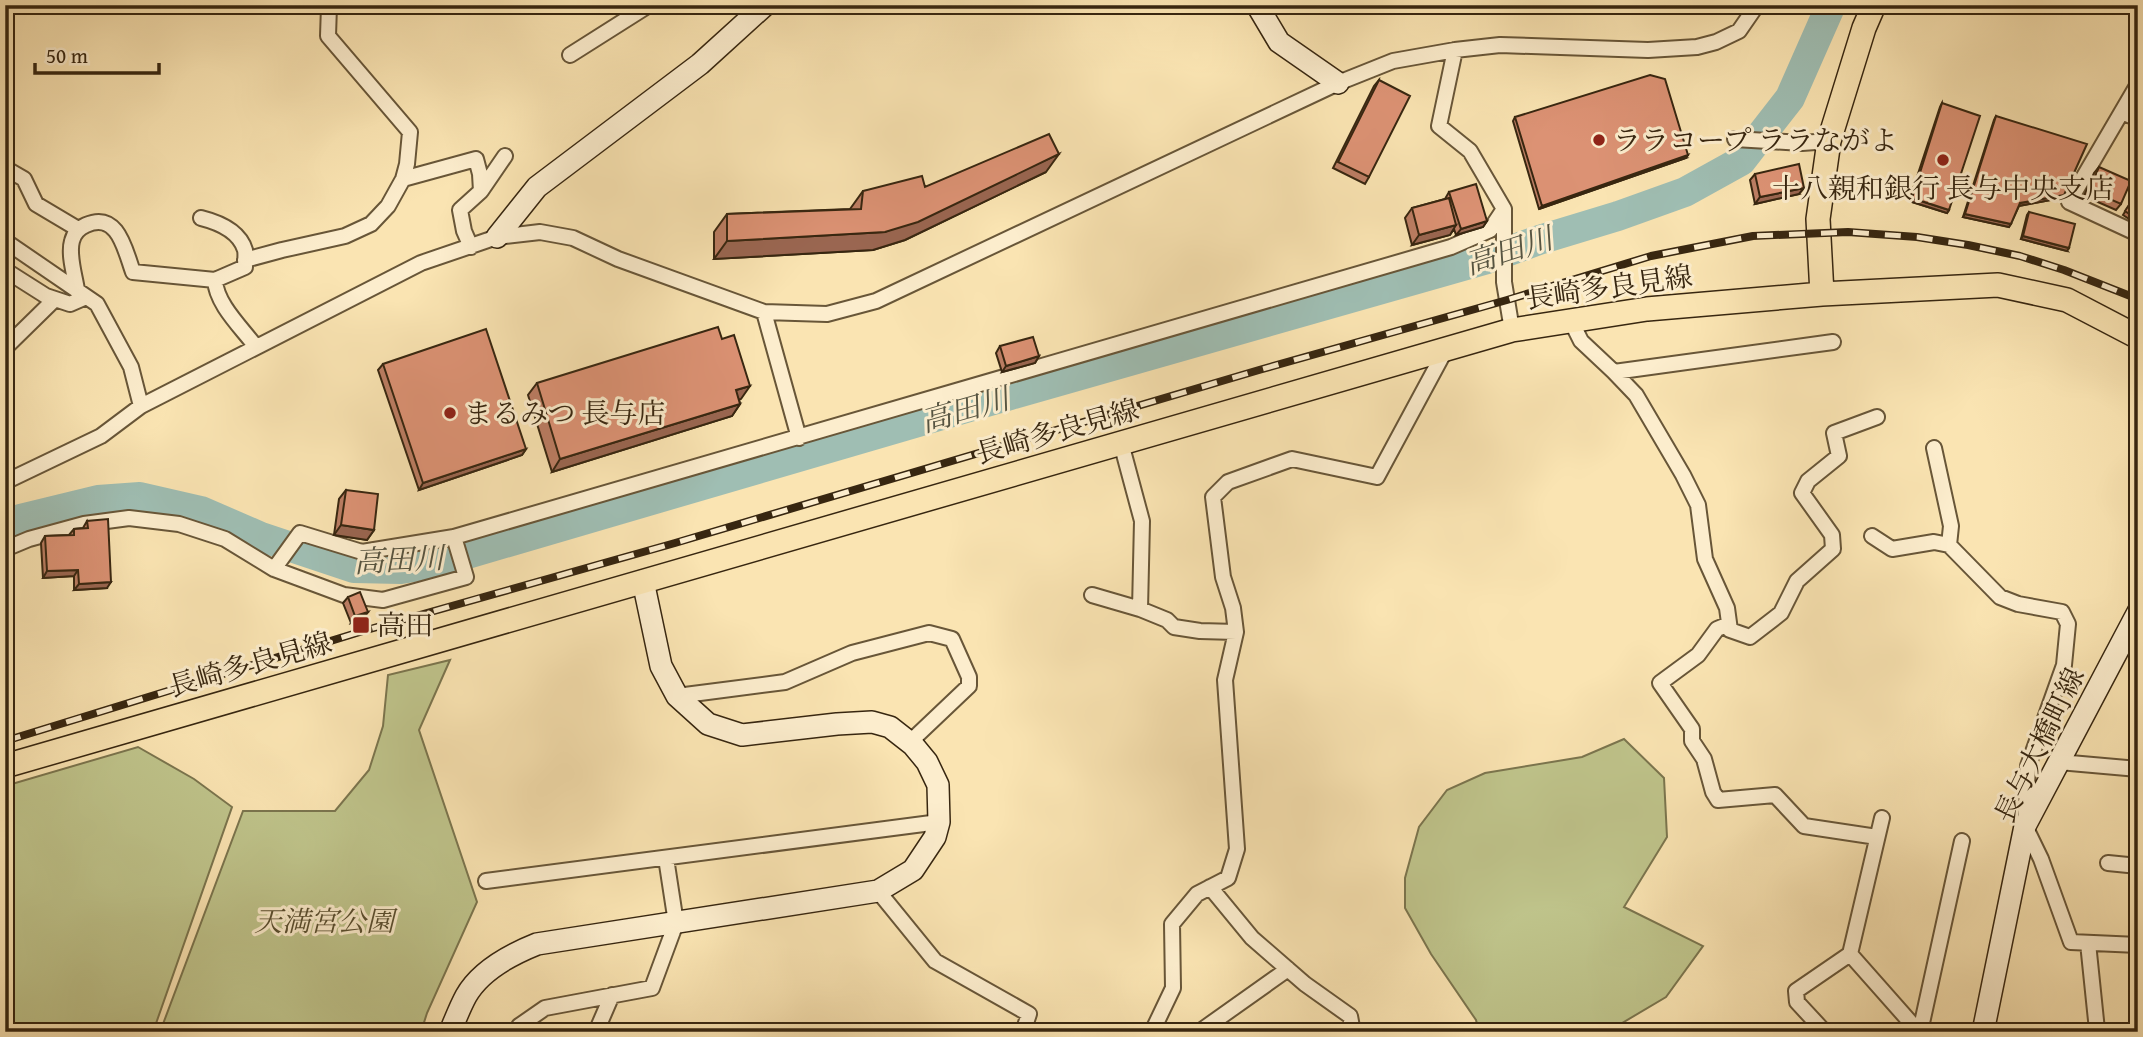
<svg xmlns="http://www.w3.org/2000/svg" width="2143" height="1037" viewBox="0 0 2143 1037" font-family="'Gentium Book Plus','Noto Serif JP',serif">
<rect width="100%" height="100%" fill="#fae4b2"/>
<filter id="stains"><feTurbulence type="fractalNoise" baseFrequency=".00286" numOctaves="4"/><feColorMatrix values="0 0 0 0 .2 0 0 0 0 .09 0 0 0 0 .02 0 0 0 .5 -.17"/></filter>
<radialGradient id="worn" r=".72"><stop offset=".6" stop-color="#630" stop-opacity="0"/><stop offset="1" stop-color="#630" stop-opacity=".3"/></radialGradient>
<path fill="#bfc48b" stroke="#7b754e" stroke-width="2" d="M450,660L419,730L477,902L427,1013L421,1032H160L243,811H335L369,770L383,726L388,675Z
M1624,739L1664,778L1667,837L1624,907L1703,946L1666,997L1607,1032H1479L1476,1020L1431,954L1405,908V878L1419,827L1447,790L1485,773L1582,757Z
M138,747L194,779L232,807L153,1032H5V786Z"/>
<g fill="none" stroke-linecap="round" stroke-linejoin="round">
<path stroke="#9fbeb3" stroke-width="30" d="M5,526L20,519L98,500L140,497L201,511L261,537L354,568L401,569L433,564L1010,395L1487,259L1539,240L1618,216L1685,192L1741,161L1790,98L1831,5"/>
<defs>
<path id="street" d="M2134,5L2138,7
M329,6L328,36L410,132L407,164L403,179
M1455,50L1439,126L1470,151L1504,209V282L1512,330
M570,55L649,5
M2138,84L2069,202L2138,234
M2122,112L2138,119
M1735,139L1802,143L1829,141
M5,168L24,179L36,204L78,229
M481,191L505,156
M201,218C217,222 239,230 245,250C246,254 245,262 245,267L215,280
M5,241L97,304L131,367L141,406
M245,260L282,250L345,236L371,224L388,206L403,179L476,159L480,174L481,191L460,210L464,231L471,247
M5,270L46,296L70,304L86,297
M77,290C75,276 68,255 72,241C74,233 79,228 86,225C118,211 125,250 133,272L215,280C216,304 242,328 256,347
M764,312L799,438
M1571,321L1581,341L1614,372L1833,342
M5,348L55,299
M1614,372L1636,395L1683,475L1698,505L1705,559L1727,608L1730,630L1750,637L1781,613L1797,581L1833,549L1832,535L1802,493L1808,481L1839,456L1834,433L1877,417
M1121,443L1142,521L1140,609L1167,620L1174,627L1200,631L1236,632
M1934,448L1951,526L1949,545L2000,597L2018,604L2062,612L2068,624L2064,665L2028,766L2025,826L2041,859L2071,942L2138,945
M5,482L101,436L141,406L421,263L497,237L540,232L573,238L618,259L764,312L827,314L876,301L1338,83L1393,61L1455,50L1500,45L1648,50L1697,47L1716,42L1739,31L1757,5
M1872,536L1892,549L1934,542L1949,545
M5,549L29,539L84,524L129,518L179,524L225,539L274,569L344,595L383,600L466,577L454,537
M274,569L300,533L362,552L454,537L1451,247L1490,230L1504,209
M1092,595L1140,609
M1729,624L1717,629L1698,655L1660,683L1692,729V741L1704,759L1713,792L1718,800L1775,795L1804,826L1877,837
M677,696L785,682L852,653L929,633L952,639L969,677V686L910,742
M2059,762L2138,769
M1882,818L1850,954L1919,1032
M2108,863L2138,866
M486,881L939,822
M1210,887L1252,938L1305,984L1350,1016L1352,1027L1350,1032
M878,891L935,961L1029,1014L1023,1032
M2088,943L2097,1030L2095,1032
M1822,1029L1797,1002L1796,991L1850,954
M516,1032L519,1026L545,1008L652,988L676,923L666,858
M596,1032L612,995
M1152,1032L1173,988L1172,924L1197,894L1228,878L1237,849L1225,680L1236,632L1233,608L1223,577L1213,497L1228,482L1292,459L1377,477L1446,349
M1203,1032L1202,1030L1288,969
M1920,1032L1962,841"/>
<path id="secondary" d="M1257,5L1279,42L1338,83
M497,237L537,187L700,64L765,5
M450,1032C455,1020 460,1007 466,996C480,971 512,954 537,944L878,891L913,870L935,837L939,822L938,785L927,762L913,745L890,727L872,722L837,724L742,735L708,724L677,696L661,666L643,581
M1983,1032L2025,826L2138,612"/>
<path id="primary" d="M1822,294L1818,219L1829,141L1864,28L1874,5
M5,766L1512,330L1647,309L1822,294L1998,285L2067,300L2138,337"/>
</defs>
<use href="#street" stroke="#685638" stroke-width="18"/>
<use href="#secondary" stroke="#372610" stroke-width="24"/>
<use href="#primary" stroke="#372610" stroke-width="26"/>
<use href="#street" stroke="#fcedcd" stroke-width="14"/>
<use href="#secondary" stroke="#fcedcd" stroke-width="21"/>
<use href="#primary" stroke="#fae4b2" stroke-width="23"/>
<defs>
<path id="rail" d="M5,741L363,631L675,543L1259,370L1507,300L1651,256L1753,236L1848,232L1917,237L1968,245L2020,256L2064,270L2138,299"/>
</defs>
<use href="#rail" stroke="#372610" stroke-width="8"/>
<use href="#rail" stroke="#fcedcd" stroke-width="5" stroke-dasharray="16" stroke-linecap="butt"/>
</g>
<path fill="#bd7e64" stroke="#372610" stroke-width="2" d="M1379,80L1369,177L1365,184L1333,168L1374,86Z
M1942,103L1949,210L1947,213L1909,201L1940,107Z
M1996,116L2064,195L2061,198L2019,206L2009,227L1963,217L1994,120Z
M1515,117L1686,158L1539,209L1513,121Z
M2099,167L2121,204L2116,210L2084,196L2094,173Z
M1046,172L905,240L873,250L714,259V232L727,214L850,209L863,191L925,187Z
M1755,174L1799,194L1755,204L1750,180Z
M1449,192L1487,221L1483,227L1456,235L1454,229L1450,235L1412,245L1405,218L1412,208L1445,199Z
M2135,196L2138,198V222L2137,224L2123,215Z
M2029,212L2067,251L2021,239L2027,215Z
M1000,346L1039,356L1035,363L1002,372L996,353Z
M383,364L526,449L522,455L419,490L378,370Z
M537,383L741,399H739L740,404L732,416L552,472L528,395Z
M346,490L374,530L367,540L334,535L339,499Z
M87,521L107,588L74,590V576L43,578L41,543L45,536L69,535L74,529L83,528Z
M348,597L368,612L363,618L351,623L343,603Z"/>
<path fill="#9a6651" stroke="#372610" stroke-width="2" d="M1059,154L1046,172L905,240L873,250L714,259L727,241L885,232Z
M1688,155L1686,158L1539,209L1542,206Z
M1804,188L1799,194L1755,204L1760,197Z
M2064,195L2061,198L2018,206L2020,203Z
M1912,198L1949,210L1947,213L1909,201Z
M1965,214L2011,224L2009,227L1963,217Z
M1487,221L1483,227L1456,235L1461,229Z
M1456,225L1450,235L1412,245L1419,235Z
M2023,236L2069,248L2067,251L2021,239Z
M1039,356L1035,363L1002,372L1006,366Z
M750,386L741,399L727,403L736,390Z
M740,404L732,416L552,472L560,459Z
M526,449L522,455L419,490L423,483Z
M341,525L374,530L367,540L334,535Z
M78,570L74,576L43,578L47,571Z
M111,582L107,588L74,590L79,584Z
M368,612L363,618L351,623L355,616Z"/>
<path fill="#dc9274" stroke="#372610" stroke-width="2" d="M1650,75L1665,79L1688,155L1542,206L1515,117Z
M1379,80L1410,96L1369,177L1338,162Z
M1942,103L1980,116L1949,210L1912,198Z
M1996,116L2087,144L2064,195L2020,203L2011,224L1965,214Z
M1049,134L1059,154L918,222L885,232L727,241V214L861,209L863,191L922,176L925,187Z
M1799,164L1804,188L1760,197L1755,174Z
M2099,167L2131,181L2121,204L2089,190Z
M1476,184L1487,221L1461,229L1449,192Z
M2135,196L2138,198V220L2125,211Z
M1449,198L1456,225L1419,235L1412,208Z
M2029,212L2075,224L2069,248L2023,236Z
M718,327L722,339L734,335L750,386L736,390L740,404L560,459L537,383Z
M486,329L526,449L423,483L383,364Z
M1033,337L1039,356L1006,366L1000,346Z
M346,490L378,494L374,530L341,525Z
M108,519L111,582L79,584L78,570L47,571L45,536L74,535V529L88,528L87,521Z
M360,592L368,612L355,616L348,597Z"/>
<g fill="#8f2418" stroke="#fcedcd" stroke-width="2.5">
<circle cx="1599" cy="140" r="7"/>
<circle cx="1943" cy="160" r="7"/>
<circle cx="450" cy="413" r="7"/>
<rect x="352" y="616" width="18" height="18" rx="3.5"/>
</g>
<g text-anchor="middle" stroke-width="6" stroke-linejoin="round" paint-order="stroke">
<g font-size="28" fill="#372610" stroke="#fcedcd" text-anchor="start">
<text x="1613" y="150">ララコープ ララながよ</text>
<text x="1943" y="198" text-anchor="middle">十八親和銀行 長与中央支店</text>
<text x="464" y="423">まるみつ 長与店</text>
<text x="377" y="635">高田</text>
</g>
<g font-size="28" fill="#372610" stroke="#fcedcd">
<text transform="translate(1609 287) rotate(-8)" y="10">長崎多良見線</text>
<text transform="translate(1057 431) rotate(-16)" y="10">長崎多良見線</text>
<text transform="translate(250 664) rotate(-16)" y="10">長崎多良見線</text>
<text transform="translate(2039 745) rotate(-64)" y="10">長与大橋町線</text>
</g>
<g font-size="28" font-style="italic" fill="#594e2f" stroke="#fcedcd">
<text x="324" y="931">天満宮公園</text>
</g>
<g font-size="30" font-style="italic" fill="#565441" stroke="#fcedcd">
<text transform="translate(1509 251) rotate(-18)" y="10">高田川</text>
<text transform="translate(965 410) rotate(-16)" y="10">高田川</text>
<text transform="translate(399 560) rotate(-3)" y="10">高田川</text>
</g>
</g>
<rect width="2143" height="1037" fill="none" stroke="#fae4b2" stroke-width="28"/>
<rect x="7" y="7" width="2129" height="1023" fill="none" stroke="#372610" stroke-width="3.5"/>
<rect x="14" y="14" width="2115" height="1009" fill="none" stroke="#372610" stroke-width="2"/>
<path d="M35 63v10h124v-10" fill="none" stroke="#372610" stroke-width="3.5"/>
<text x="46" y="63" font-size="21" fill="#372610" stroke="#fcedcd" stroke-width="5" paint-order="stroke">50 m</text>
<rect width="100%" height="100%" filter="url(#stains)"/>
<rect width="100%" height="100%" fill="url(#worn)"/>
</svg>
